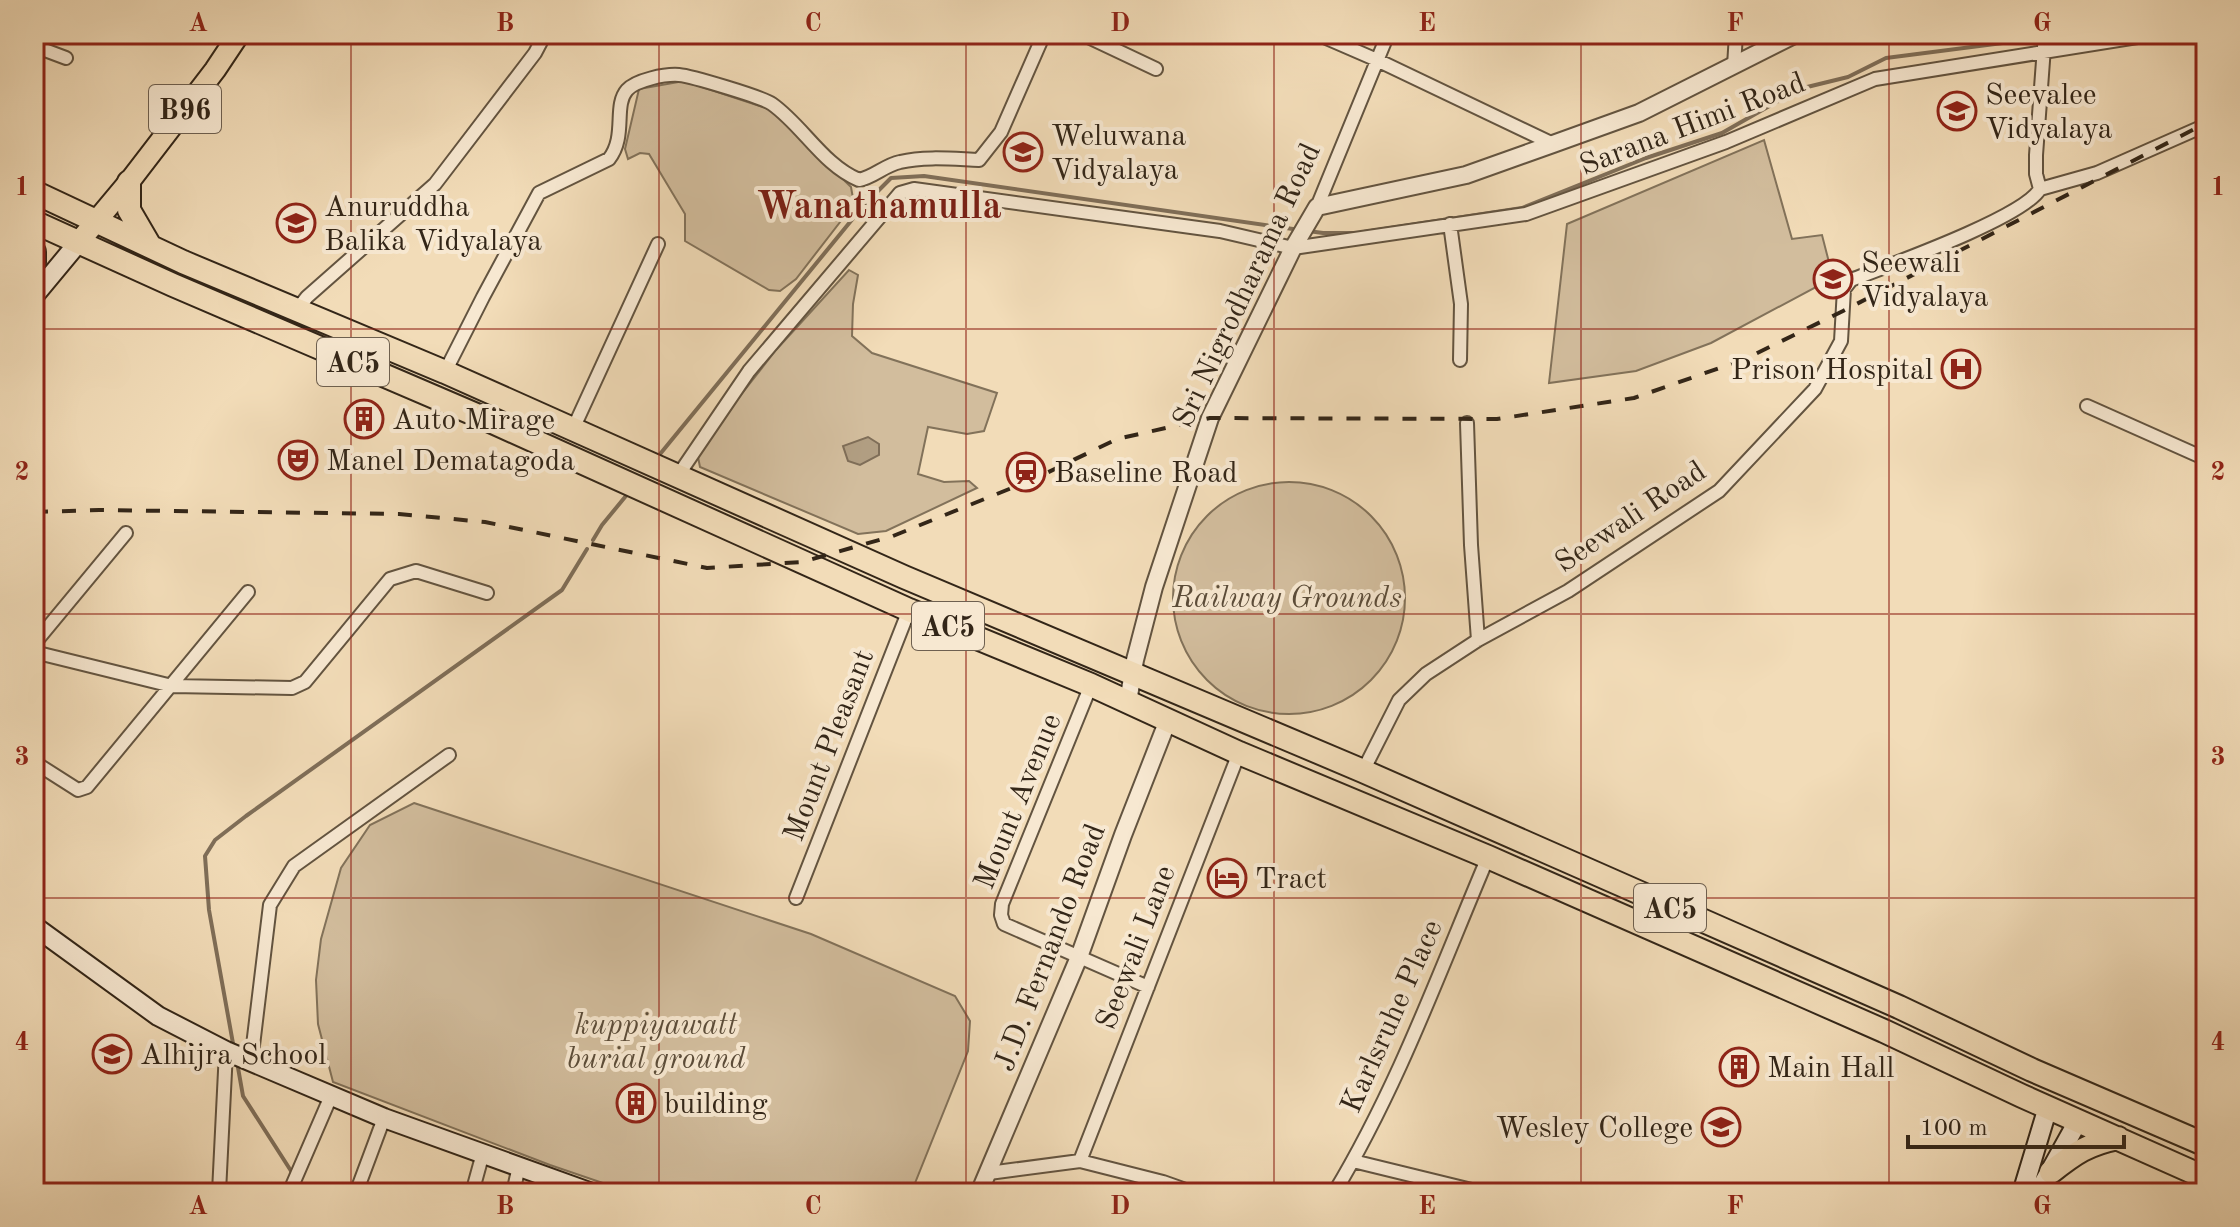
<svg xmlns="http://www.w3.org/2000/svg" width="2240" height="1227" viewBox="0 0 2240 1227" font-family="'Old Standard TT',serif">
<rect width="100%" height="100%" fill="#f2dcb8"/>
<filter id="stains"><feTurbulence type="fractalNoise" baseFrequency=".0025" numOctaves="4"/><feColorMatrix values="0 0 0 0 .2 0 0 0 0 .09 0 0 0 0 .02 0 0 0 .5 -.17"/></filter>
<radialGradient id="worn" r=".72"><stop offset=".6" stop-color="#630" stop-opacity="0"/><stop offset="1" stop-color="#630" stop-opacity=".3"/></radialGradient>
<path fill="#d2bd9d" stroke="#82725a" stroke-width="2" d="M684,81L772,110L851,187L854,204L796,279L780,291L769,290L685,241V214L649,154L640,153L628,159L625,149L639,89Z
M1764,140L1792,239L1822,235L1833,278L1711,343L1636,371L1549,383L1567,224Z
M849,270L858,275L853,304L852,336L872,353L997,393L984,431L967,434L928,427L918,474L944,482L969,481L977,488L886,531L858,534L700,467L698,457L707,438L776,350Z
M1173 598a116 116 0 1 1 232 0a116 116 0 1 1-232 0Z
M414,803L811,934L955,996L970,1021L968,1051L911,1193H632L550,1165L333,1082L318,1024L316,980L321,939L341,868L370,825Z"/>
<path fill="#b19e82" stroke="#7f6e58" stroke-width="2" d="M868,437L879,444V455L860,465L848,461L843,446Z"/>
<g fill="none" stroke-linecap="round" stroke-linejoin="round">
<path stroke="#7f6e58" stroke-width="4" d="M1308,231L1323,233H1355
M1364,232L1522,208L1646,158L1722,133L1799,89L1848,77L1886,58L2072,34
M656,459L864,205L891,178L924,176L1300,230
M593,540L602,525L630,491
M234,1049L209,910L205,856L215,840L246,816L562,590L587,549
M237,1062L243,1096L293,1174
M297,1182L305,1193"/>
<defs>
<path id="minor" d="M1082,34L1156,69
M1317,34L1377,60L1553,144
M1673,34H1681
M34,46L66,58
M1734,66L1736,34
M2040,189L2097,173L2206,125
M1317,207L1388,34
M1450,224L1461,304L1460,360
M296,311L307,297L435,184L535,53L545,34
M445,372L483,297L539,193L609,159C627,136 613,106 627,90C636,80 665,74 679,75C691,76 762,97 772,104C803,126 823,165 859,180C874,177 885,165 900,162C926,156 953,159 979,160L1001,132L1044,34
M2087,406L2206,459
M1467,423L1471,545L1478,640
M573,429L658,244
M677,477L749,371L900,193L914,189L1220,231L1293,248L1526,214L1726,142L1875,79L2156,34
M34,644L126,533
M34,652L172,686L292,688L305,682L390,579L416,571L487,593
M1091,685L1002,904L1001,915L1004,924L1148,987
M34,762L78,790L87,787L248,592
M1363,771L1399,700L1426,674L1478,640L1568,591L1719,491L1815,389L1841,341L1844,289L1851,280C1887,266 2023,218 2040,189L2036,174V155L2045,34
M796,898L909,610
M251,1062L270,905L294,866L449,755
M1080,1161L1239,753
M1353,1161L1484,1193
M989,1173L1080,1161L1163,1182L1194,1193
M219,1192L226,1051
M289,1193L331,1096
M356,1193L384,1118
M472,1193L483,1153
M513,1193L519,1166
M1334,1193C1398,1087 1440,970 1488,857"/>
<path id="tertiary" d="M1128,702L1135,660L1154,587L1210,418L1293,248L1317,207L1466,175L1553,144L1639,113L1796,34
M979,1193L1079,957L1123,835L1168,720"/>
<path id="secondary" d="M34,296L78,243
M34,926L158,1016L226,1051L384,1118L592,1193
M2022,1193L2048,1107
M2038,1193L2078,1121"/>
<path id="primary" d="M78,243L129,182L215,70L239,34"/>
<path id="trunk" d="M129,182V210L150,246
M34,192L183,262L445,372L904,577L1363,771L1899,1007L2032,1070L2206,1145
M34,222L173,285L488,420L909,610L1091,685L1239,753L1488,857L1884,1031L2022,1096L2206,1178
M34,252V262
M2051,1172C2075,1153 2088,1144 2118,1138"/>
</defs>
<use href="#minor" stroke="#635440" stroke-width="16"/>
<use href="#tertiary" stroke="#635440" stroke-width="20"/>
<use href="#secondary" stroke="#332618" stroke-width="22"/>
<use href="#primary" stroke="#332618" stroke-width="24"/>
<use href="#trunk" stroke="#332618" stroke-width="26"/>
<use href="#minor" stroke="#f7e8d1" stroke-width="12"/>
<use href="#tertiary" stroke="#f7e8d1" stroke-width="16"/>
<use href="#secondary" stroke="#f7e8d1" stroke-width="18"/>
<use href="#primary" stroke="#f2dcb8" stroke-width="20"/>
<use href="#trunk" stroke="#f2dcb8" stroke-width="22"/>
<path stroke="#332618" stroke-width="4" stroke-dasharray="14 14" stroke-linecap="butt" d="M34,512L99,510L399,514L485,522L707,568L802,562L893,536L1034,479L1117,439L1210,418L1497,419L1634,398L1745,359L1843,311L2206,123"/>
</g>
<path fill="none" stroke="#8f2418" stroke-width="2" stroke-opacity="0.55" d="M351,34V1193M659,34V1193M966,34V1193M1274,34V1193M1581,34V1193M1889,34V1193M34,329H2206M34,614H2206M34,898H2206"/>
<defs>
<symbol id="school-ring" viewBox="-11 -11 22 22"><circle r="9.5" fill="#f7e8d1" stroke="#8f2418" stroke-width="1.5"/><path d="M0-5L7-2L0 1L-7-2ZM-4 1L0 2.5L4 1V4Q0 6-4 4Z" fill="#8f2418"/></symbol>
<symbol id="hospital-ring" viewBox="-11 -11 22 22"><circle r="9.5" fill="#f7e8d1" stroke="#8f2418" stroke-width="1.5"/><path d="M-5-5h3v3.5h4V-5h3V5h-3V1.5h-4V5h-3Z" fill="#8f2418"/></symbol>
<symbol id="building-ring" viewBox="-11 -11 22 22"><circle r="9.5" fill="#f7e8d1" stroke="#8f2418" stroke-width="1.5"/><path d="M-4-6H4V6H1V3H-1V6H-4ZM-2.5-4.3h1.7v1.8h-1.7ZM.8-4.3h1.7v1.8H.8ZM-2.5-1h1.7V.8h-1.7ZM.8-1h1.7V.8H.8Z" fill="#8f2418"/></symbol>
<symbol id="theatre-ring" viewBox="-11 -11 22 22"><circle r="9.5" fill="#f7e8d1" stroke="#8f2418" stroke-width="1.5"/><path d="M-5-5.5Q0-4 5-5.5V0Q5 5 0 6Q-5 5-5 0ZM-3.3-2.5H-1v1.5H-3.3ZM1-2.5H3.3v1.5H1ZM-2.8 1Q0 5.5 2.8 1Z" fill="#8f2418"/></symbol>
<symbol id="station-ring" viewBox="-11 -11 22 22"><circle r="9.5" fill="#f7e8d1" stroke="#8f2418" stroke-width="1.5"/><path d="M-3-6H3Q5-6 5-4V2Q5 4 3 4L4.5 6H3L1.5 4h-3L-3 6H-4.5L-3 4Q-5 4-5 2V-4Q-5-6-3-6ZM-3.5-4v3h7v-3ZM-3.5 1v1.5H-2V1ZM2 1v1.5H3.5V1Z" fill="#8f2418"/></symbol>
<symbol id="hotel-ring" viewBox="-11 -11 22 22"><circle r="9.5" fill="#f7e8d1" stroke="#8f2418" stroke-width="1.5"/><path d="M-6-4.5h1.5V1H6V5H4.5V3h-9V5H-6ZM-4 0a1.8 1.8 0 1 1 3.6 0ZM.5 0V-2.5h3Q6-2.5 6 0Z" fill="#8f2418"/></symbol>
</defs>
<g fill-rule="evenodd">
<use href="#school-ring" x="1935" y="89" width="44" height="44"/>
<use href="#school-ring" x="1001" y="130" width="44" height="44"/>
<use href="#school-ring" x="274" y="201" width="44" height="44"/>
<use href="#school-ring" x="1811" y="257" width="44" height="44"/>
<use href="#hospital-ring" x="1939" y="347" width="44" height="44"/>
<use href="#building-ring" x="342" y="397" width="44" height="44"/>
<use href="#theatre-ring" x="276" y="438" width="44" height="44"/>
<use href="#station-ring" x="1004" y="450" width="44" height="44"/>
<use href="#hotel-ring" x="1205" y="856" width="44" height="44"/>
<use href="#school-ring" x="90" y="1032" width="44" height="44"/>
<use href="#building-ring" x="1717" y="1045" width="44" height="44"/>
<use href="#building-ring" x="614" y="1081" width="44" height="44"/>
<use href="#school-ring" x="1699" y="1105" width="44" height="44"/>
</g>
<g text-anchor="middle" stroke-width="8" stroke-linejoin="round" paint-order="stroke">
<g fill="#f7e8d1" stroke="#6e6050" stroke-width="2">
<rect x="149" y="85" width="72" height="48" rx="6"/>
<rect x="317" y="338" width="72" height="48" rx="6"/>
<rect x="912" y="602" width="72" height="48" rx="6"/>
<rect x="1634" y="884" width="72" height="48" rx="6"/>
</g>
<g font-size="28" font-weight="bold" fill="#332618">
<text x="185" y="119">B96</text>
<text x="353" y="372">AC5</text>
<text x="948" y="636">AC5</text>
<text x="1670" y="918">AC5</text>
</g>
<g font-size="30" fill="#332618" stroke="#f7e8d1" text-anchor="start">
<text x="1985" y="104">Seevalee<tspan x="1985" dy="34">Vidyalaya</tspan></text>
<text x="1051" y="145">Weluwana<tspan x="1051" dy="34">Vidyalaya</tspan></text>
<text x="324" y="216">Anuruddha<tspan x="324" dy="34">Balika Vidyalaya</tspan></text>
<text x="1861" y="272">Seewali<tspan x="1861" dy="34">Vidyalaya</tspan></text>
<text x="1933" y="379" text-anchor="end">Prison Hospital</text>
<text x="392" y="429">Auto Mirage</text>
<text x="326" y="470">Manel Dematagoda</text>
<text x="1054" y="482">Baseline Road</text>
<text x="1255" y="888">Tract</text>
<text x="140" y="1064">Alhijra School</text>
<text x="1767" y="1077">Main Hall</text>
<text x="664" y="1113">building</text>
<text x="1693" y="1137" text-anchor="end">Wesley College</text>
</g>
<g font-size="30" fill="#332618" stroke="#f7e8d1">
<text transform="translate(1692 123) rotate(-21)" y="10">Sarana Himi Road</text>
<text transform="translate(1246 285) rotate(-65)" y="10">Sri Nigrodharama Road</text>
<text transform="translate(1630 516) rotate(-34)" y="10">Seewali Road</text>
<text transform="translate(828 745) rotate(-69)" y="10">Mount Pleasant</text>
<text transform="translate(1017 801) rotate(-68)" y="10">Mount Avenue</text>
<text transform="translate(1049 947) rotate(-69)" y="10">J.D. Fernando Road</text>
<text transform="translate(1135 947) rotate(-69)" y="10">Seewali Lane</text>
<text transform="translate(1391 1016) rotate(-66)" y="10">Karlsruhe Place</text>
</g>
<g font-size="30" font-style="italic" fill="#5b4c39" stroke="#f7e8d1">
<text x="1287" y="607">Railway Grounds</text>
<text x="656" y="1034">kuppiyawatt<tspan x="656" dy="34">burial ground</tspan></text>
</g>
<g font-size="38" font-weight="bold" fill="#7a1f14" stroke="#f7e8d1">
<text x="879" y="218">Wanathamulla</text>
</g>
</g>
<rect width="2240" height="1227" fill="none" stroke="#f2dcb8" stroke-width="88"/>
<path d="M1908 1135v12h216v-12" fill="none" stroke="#332618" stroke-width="4"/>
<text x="1920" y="1135" font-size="24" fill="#332618" stroke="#f7e8d1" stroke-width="6" paint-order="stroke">100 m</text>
<rect x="44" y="44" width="2152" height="1139" fill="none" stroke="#8f2418" stroke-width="3"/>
<g font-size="26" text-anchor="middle" font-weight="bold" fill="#8f2418">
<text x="198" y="31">A</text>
<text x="505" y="31">B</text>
<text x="813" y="31">C</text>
<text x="1120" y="31">D</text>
<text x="1427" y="31">E</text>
<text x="1735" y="31">F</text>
<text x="2042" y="31">G</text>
<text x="22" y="195">1</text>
<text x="2218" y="195">1</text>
<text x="22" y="480">2</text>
<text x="2218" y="480">2</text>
<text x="22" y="765">3</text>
<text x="2218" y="765">3</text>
<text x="22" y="1050">4</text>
<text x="2218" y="1050">4</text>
<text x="198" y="1214">A</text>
<text x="505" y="1214">B</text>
<text x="813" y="1214">C</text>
<text x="1120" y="1214">D</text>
<text x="1427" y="1214">E</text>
<text x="1735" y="1214">F</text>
<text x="2042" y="1214">G</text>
</g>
<rect width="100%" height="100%" filter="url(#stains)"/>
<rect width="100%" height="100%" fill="url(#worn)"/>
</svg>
